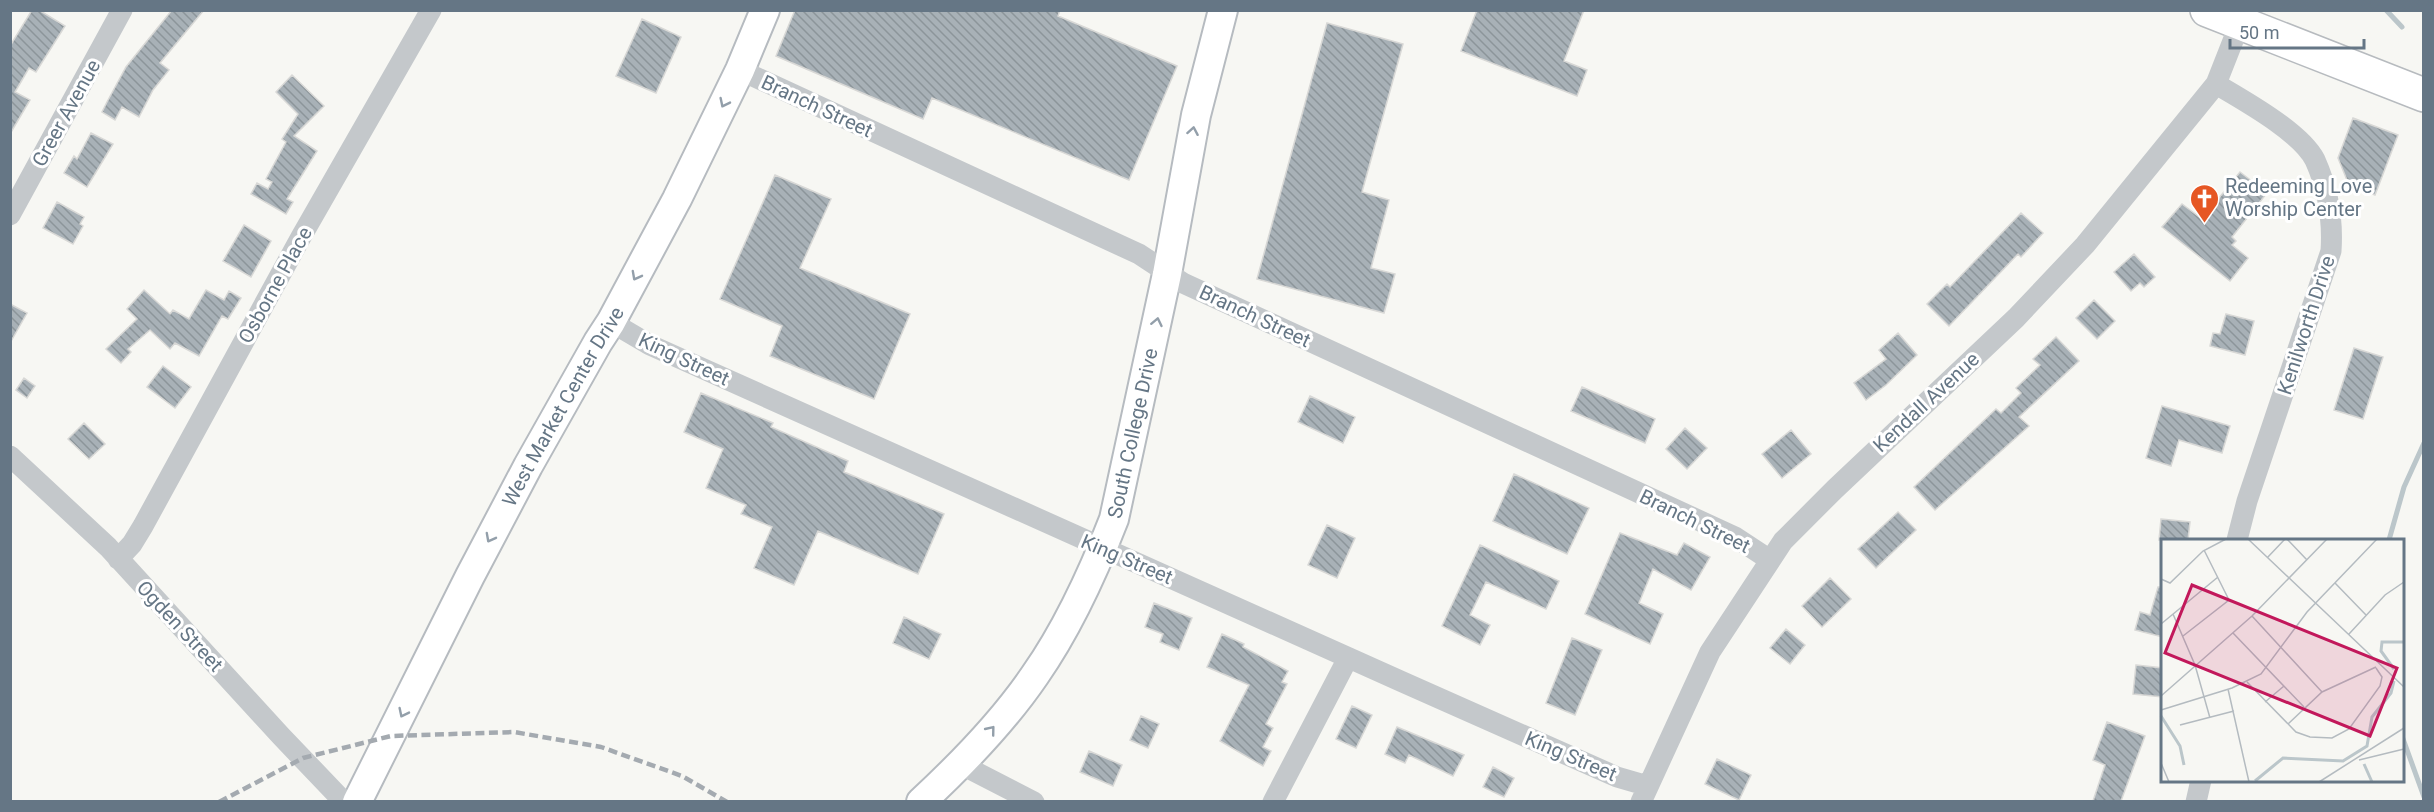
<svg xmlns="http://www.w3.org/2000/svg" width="2434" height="812" viewBox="0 0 2434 812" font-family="Roboto,sans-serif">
<defs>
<pattern id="building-back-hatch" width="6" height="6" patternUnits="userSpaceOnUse" patternTransform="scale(1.5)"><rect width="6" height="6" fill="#a8b1b7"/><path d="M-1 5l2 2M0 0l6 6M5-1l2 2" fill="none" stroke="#8c959a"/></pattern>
</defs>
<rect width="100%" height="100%" fill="#f7f7f3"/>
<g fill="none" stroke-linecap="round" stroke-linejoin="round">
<path stroke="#bbc6ca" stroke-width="5" d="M2386,10L2402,27
M2389,540L2404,487L2424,443
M2402,736L2424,797"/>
</g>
<path fill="url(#building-back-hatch)" stroke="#d8d8d6" stroke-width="1.5" d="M32,10H39L65,26L36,72L29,68L15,92L30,100L10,134V46Z
M172,10H204L160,63L169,70L153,90L139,117L122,107L115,120L102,112L107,102L126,67Z
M795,10H1060L1058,16L1177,66L1129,180L932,98L923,119L776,56Z
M1477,10H1584L1564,61L1587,70L1577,96L1461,51Z
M642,19L681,37L656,93L616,76Z
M1327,23L1403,44L1362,192L1389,200L1371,268L1395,274L1384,313L1257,279Z
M292,75L324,106L294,136L317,151L287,199L293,202L286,214L251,194L257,183L268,189L272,182L266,179L286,142L282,139L298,114L276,92Z
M2353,118L2398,135L2375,195L2349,185L2338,158Z
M91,133L113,144L87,187L64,173L74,156L77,159Z
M2240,172L2267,193L2232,237L2236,241L2232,245L2248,258L2230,281L2162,227L2182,204L2202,219Z
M775,175L831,199L800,268L910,314L874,399L770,356L782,326L720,299Z
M57,202L84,217L80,224L83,226L73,244L43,228Z
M2021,213L2043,233L2021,257L2018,254L1949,326L1927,304L1947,284L1950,287Z
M244,225L271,241L251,277L223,261Z
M2134,254L2155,277L2144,287L2140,283L2131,291L2114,272Z
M144,290L170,314L173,310L189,319L206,290L224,300L229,291L241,298L228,319L222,316L199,356L175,343L170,349L150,330L128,349L131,352L121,363L106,349L137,319L127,309Z
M2094,300L2115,321L2097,339L2076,318Z
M10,304L27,313L10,343Z
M2226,314L2254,321L2245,355L2210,346L2213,333L2220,334Z
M1898,333L1917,355L1886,385L1866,400L1854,383L1886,359L1879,350Z
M2056,337L2079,361L2019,417L2029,426L1935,510L1914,487L1996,409L2001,413L2021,393L2016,388L2040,365L2033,359Z
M2354,348L2383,357L2363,419L2334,410Z
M163,366L191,387L175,408L147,387Z
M24,378L35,386L27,398L16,390Z
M1582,387L1655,419L1645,443L1571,411Z
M701,393L773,423L771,427L848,461L844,472L944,514L918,574L818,531L794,585L754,568L772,527L741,514L746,505L706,488L723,449L684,432Z
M1310,396L1355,417L1343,443L1298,422Z
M2162,406L2230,426L2222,453L2179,440L2171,466L2146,458Z
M84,423L105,444L89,459L68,439Z
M1685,428L1707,448L1687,469L1666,449Z
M1791,430L1811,454L1782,478L1762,454Z
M1514,474L1589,508L1567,554L1493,521Z
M1898,512L1916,530L1876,568L1858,549Z
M2161,519L2190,522L2188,540H2159Z
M1327,525L1355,538L1337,578L1308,565Z
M1620,533L1677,555L1684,543L1710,557L1691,590L1653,569L1639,603L1663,614L1650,644L1585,614Z
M1480,545L1559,581L1546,609L1486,582L1470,615L1490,625L1480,645L1442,626Z
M1830,578L1851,599L1822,627L1802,606Z
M2158,587H2163V637L2135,630L2140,612L2150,615Z
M1154,603L1192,618L1179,650L1160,642L1163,634L1145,627Z
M904,617L941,634L929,659L893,643Z
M1786,629L1805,645L1790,664L1770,648Z
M1222,634L1244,644L1243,647L1288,671L1282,682L1287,684L1266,724L1273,728L1263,747L1271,751L1263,766L1220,741L1249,685L1207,667Z
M1572,638L1602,650L1575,715L1546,703Z
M2136,665L2163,668V697L2133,694Z
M1352,706L1372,715L1356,748L1336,739Z
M1141,716L1159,724L1148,748L1130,740Z
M2107,722L2145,736L2121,801H2093L2105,765L2093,760Z
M1397,727L1464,755L1453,776L1409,755L1405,763L1385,754Z
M1089,751L1122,765L1113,786L1080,772Z
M1717,759L1751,775L1739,800L1705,784Z
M1493,767L1514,778L1504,797L1483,787Z"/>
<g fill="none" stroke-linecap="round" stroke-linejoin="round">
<defs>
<g id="secondary">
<path id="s1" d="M357,802L470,576L528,466L598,342L611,322L677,199L740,70L765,10"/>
<path id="s2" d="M921,802C963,763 1003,722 1035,675C1068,628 1093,573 1114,519L1167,274L1196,115L1223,10"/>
</g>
<path id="primary" d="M2207,10L2424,95"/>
</defs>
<use href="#secondary" stroke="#b6bbc0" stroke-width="32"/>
<use href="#primary" stroke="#b7bbbf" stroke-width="36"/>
<path stroke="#c4c8cb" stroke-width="21" d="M740,70L1139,254L1183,283L1735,537L1770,560
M2216,84C2243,100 2301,132 2315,160C2328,189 2333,221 2331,251L2247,501L2237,540
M10,215L122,10
M611,322L650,345C971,490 1294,634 1617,777L1648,786
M10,456L108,547L281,736L344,802
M118,559L132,544L143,526L301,237L431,10
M962,765L1034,802
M1273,802L1348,658
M1641,802L1710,652L1783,541L1835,489L2016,318L2085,245L2216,84L2240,23
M2196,802L2201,780"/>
<use href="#secondary" stroke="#fff" stroke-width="28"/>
<use href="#primary" stroke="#fff" stroke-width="33"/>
<path stroke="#a4aab0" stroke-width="4.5" stroke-dasharray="9 4.5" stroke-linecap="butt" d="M219,802L303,758L391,736L514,732L601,747L682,776L727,802"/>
</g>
<defs><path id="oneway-chevron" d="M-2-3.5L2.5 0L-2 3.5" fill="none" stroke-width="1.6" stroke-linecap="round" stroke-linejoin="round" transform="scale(1.5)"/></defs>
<g stroke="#939faa">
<use href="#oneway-chevron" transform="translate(724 103) rotate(116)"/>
<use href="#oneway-chevron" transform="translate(1193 131) rotate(-80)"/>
<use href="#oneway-chevron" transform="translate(636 276) rotate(118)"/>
<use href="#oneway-chevron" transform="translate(1157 322) rotate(-78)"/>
<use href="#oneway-chevron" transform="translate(490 538) rotate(118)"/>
<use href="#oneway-chevron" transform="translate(403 713) rotate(116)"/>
<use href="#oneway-chevron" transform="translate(991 730) rotate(-51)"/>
</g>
<defs>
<symbol id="church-pin" viewBox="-11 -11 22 30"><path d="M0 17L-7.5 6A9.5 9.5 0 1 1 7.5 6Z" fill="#e65724" stroke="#fff"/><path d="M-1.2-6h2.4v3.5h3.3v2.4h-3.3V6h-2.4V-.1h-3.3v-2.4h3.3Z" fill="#fff"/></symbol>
</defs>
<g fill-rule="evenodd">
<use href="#church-pin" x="2188" y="182" width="33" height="45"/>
</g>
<g text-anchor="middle" stroke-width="6" stroke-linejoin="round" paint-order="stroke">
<g font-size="20" fill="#657685" stroke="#fff">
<text transform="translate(817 106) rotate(25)" y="7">Branch Street</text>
<text transform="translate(66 113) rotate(-61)" y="7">Greer Avenue</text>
<text transform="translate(275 285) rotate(-61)" y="7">Osborne Place</text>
<text transform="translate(1255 316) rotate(25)" y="7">Branch Street</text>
<text transform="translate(2306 325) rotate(-72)" y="7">Kenilworth Drive</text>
<text transform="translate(684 359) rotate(25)" y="7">King Street</text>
<text transform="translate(1926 402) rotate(-43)" y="7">Kendall Avenue</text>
<text dy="7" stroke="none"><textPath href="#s1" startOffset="446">West Market Center Drive</textPath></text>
<text dy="7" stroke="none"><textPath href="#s2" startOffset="434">South College Drive</textPath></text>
<text transform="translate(1695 521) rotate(26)" y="7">Branch Street</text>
<text transform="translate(1127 559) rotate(23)" y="7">King Street</text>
<text transform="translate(180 626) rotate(47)" y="7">Ogden Street</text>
<text transform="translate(1571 756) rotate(23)" y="7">King Street</text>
</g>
<g font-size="20" fill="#657685" stroke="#fff" text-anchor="start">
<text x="2225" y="193">Redeeming Love<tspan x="2225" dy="23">Worship Center</tspan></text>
</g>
</g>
<g transform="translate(2161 539)">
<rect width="243" height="243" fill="#f7f7f3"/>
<path fill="none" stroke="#bbc6ca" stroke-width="3" d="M233,130L220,112L221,103H243M0,177L19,207L23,226M203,225L211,243M94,242L122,219L182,222L206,207L211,178L230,154L233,142"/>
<path fill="none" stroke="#b4bbc0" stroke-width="1.5" d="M87,0L243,148M126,0L146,21M106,19L124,0M0,40L9,44L42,12L65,0M174,44L205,76M12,75L34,126L49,179M91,77L161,153M0,85L57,38M72,94L143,168M188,95L224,56L243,43M22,97L68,61L43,11M86,143L135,193L149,198L171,199L188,190L219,147L221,138L215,129M67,150L88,243M0,157L91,77L166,0M104,163L123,147M0,171L71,149L100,135L146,73L216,0M127,185L161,153L215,128M19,186L73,172M198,221L243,210M0,224L8,243M158,243L243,189"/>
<path fill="#c2185b" fill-opacity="0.15" stroke="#c2185b" stroke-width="3" d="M31,46L236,129L209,197L4,114Z"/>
<rect width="243" height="243" fill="none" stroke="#657685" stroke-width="3"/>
</g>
<rect width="2434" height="812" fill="none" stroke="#657685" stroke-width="24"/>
<path d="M2230 39v9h134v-9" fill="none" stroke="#657685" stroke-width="3"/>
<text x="2239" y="39" font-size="18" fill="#657685" stroke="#ffffff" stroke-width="4.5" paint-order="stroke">50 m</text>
</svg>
